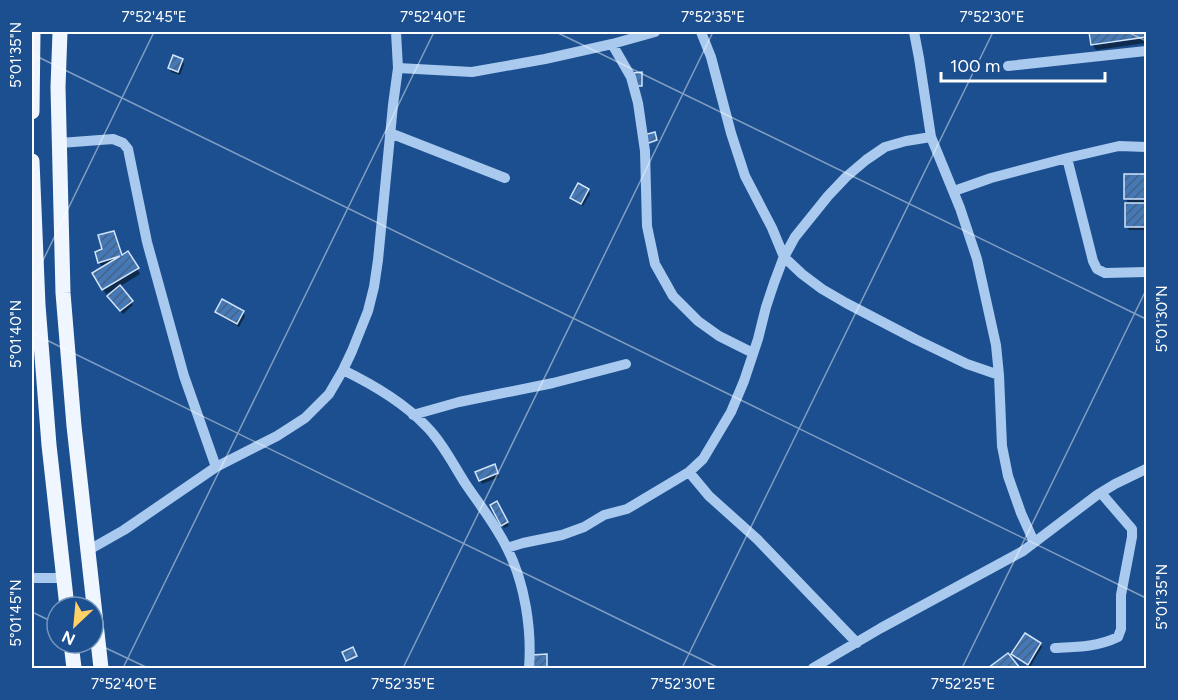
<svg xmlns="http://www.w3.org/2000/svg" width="1178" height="700" viewBox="0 0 1178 700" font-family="Figtree,sans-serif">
<defs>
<pattern id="building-hatch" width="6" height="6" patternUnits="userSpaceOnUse" patternTransform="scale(1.5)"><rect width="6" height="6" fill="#4478b7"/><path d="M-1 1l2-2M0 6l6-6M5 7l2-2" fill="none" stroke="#486282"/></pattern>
</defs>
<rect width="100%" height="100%" fill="#1b4f8f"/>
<path fill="#0007" d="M1091,32H1146V43L1096,50L1093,45Z
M182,60L184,64L180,75L171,72L169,68Z
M1146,175V230H1129L1127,227L1129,204L1125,198Z
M588,190L590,194L583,206L574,201L572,198Z
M114,232L117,238L122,257L128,253L140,274L119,287L133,305L123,314L111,300L114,291L113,290L106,294L94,274L103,268L99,262Z
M217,312H243L245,316L239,327L219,315Z
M496,469L499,477L482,484L477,473Z
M497,503L509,526L504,528L492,506Z
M1040,644L1042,647L1030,667L1015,658L1013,654Z"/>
<path fill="url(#building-hatch)" stroke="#cfe3fa" stroke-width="1.5" d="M1089,32H1146V37L1091,45Z
M173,55L183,59L178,72L168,68Z
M642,72V86H634V73Z
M655,132L657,140L646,144L644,135Z
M1124,174H1146V199H1124Z
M578,183L589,189L581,204L570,198Z
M1125,203H1146V227H1125Z
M114,231L122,255L128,251L139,268L102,290L92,273L120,256L98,263L95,252L102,249L98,235Z
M120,285L133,301L120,311L107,296Z
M222,299L244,311L237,324L215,312Z
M495,464L498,473L479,481L475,472Z
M497,501L508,522L501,526L490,505Z
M1025,633L1041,643L1028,665L1011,654Z
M353,647L357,656L346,661L342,652Z
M1008,653L1020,668H988Z
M547,654V668H532V655Z"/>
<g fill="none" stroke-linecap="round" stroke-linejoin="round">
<path stroke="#a9c9ee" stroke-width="10" d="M701,32L711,57L731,133L745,176L772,228L784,257L802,274L822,289L846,303L915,339L967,364L999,375
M914,32L919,58L931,137L960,208L977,259L996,345L999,375L1002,446L1008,476L1021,513L1034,542
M612,44L631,77L638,103L645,151L647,226L655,264L673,296L698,321L719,336L753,353
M1008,66L1146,51
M398,68L472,72L545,59L612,44L655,32
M390,133L505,178
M60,143L113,139L123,143L128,149L147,242L184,376L216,467
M1067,158L1093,261L1097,269L1105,273L1146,272
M954,191L991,178L1067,158L1119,146L1146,147
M343,370C372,384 404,403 426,426C442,442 453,464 465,483C479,504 496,525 507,548C525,583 532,630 529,668
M413,415L459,402L553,383L626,364
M689,472L709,496L757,539L857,643
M507,548L523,543L562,535L584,527L604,515L627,509L689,472L703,459L731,412L744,381L758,339L766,307L774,283L783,259L795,237L828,196L846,177L866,160L885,147L906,141L931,137
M87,551L124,530L216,467L277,436L305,418L329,394L343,370L352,351L368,311L374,287L378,260L393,105L398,68L396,32
M32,578H64
M1055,648C1078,647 1097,647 1118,637L1121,629V595L1132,537V529L1101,493
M813,668L881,628L1023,551L1097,495L1115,484L1146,469"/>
<path stroke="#f0f6ff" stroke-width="15" d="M60,32L58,87L63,293L74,426L101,668
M32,112L33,32
M32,161L38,305L49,445L67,607
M71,643L74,668"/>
</g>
<path fill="none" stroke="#fff" stroke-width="1.5" stroke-opacity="0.45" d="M556,32L1146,319M1128,32L1146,41M32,54L1146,598M32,283L154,32M32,333L719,668M32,612L57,624M93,642L148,668M123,668L434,32M403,668L713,32M682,668L993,32M962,668L1146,290"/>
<rect width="1178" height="700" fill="none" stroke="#1b4f8f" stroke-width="66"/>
<g transform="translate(75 625) rotate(206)"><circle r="28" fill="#1b4f8f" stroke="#7695bc" stroke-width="1.5"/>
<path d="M0-4.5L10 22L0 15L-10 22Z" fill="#ffd166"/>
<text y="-9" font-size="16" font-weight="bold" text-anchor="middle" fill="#ffffff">N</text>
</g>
<path d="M941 72v9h164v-9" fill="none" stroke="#ffffff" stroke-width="3"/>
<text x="950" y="72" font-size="18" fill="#ffffff" stroke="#1b4f8f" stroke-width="4.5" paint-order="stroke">100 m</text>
<rect x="33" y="33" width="1112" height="634" fill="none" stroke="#fff" stroke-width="2"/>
<g font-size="15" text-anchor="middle" fill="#fff">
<text x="154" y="22">7°52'45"E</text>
<text x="433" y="22">7°52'40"E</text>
<text x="713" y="22">7°52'35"E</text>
<text x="992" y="22">7°52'30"E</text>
<text transform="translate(16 55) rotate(-90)" y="5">5°01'35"N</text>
<text transform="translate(1162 319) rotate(-90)" y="5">5°01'30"N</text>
<text transform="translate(16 334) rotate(-90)" y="5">5°01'40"N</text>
<text transform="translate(1162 597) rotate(-90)" y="5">5°01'35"N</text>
<text transform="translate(16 613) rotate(-90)" y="5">5°01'45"N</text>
<text x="124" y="689">7°52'40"E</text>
<text x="403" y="689">7°52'35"E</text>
<text x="683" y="689">7°52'30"E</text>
<text x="963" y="689">7°52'25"E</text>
</g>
</svg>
